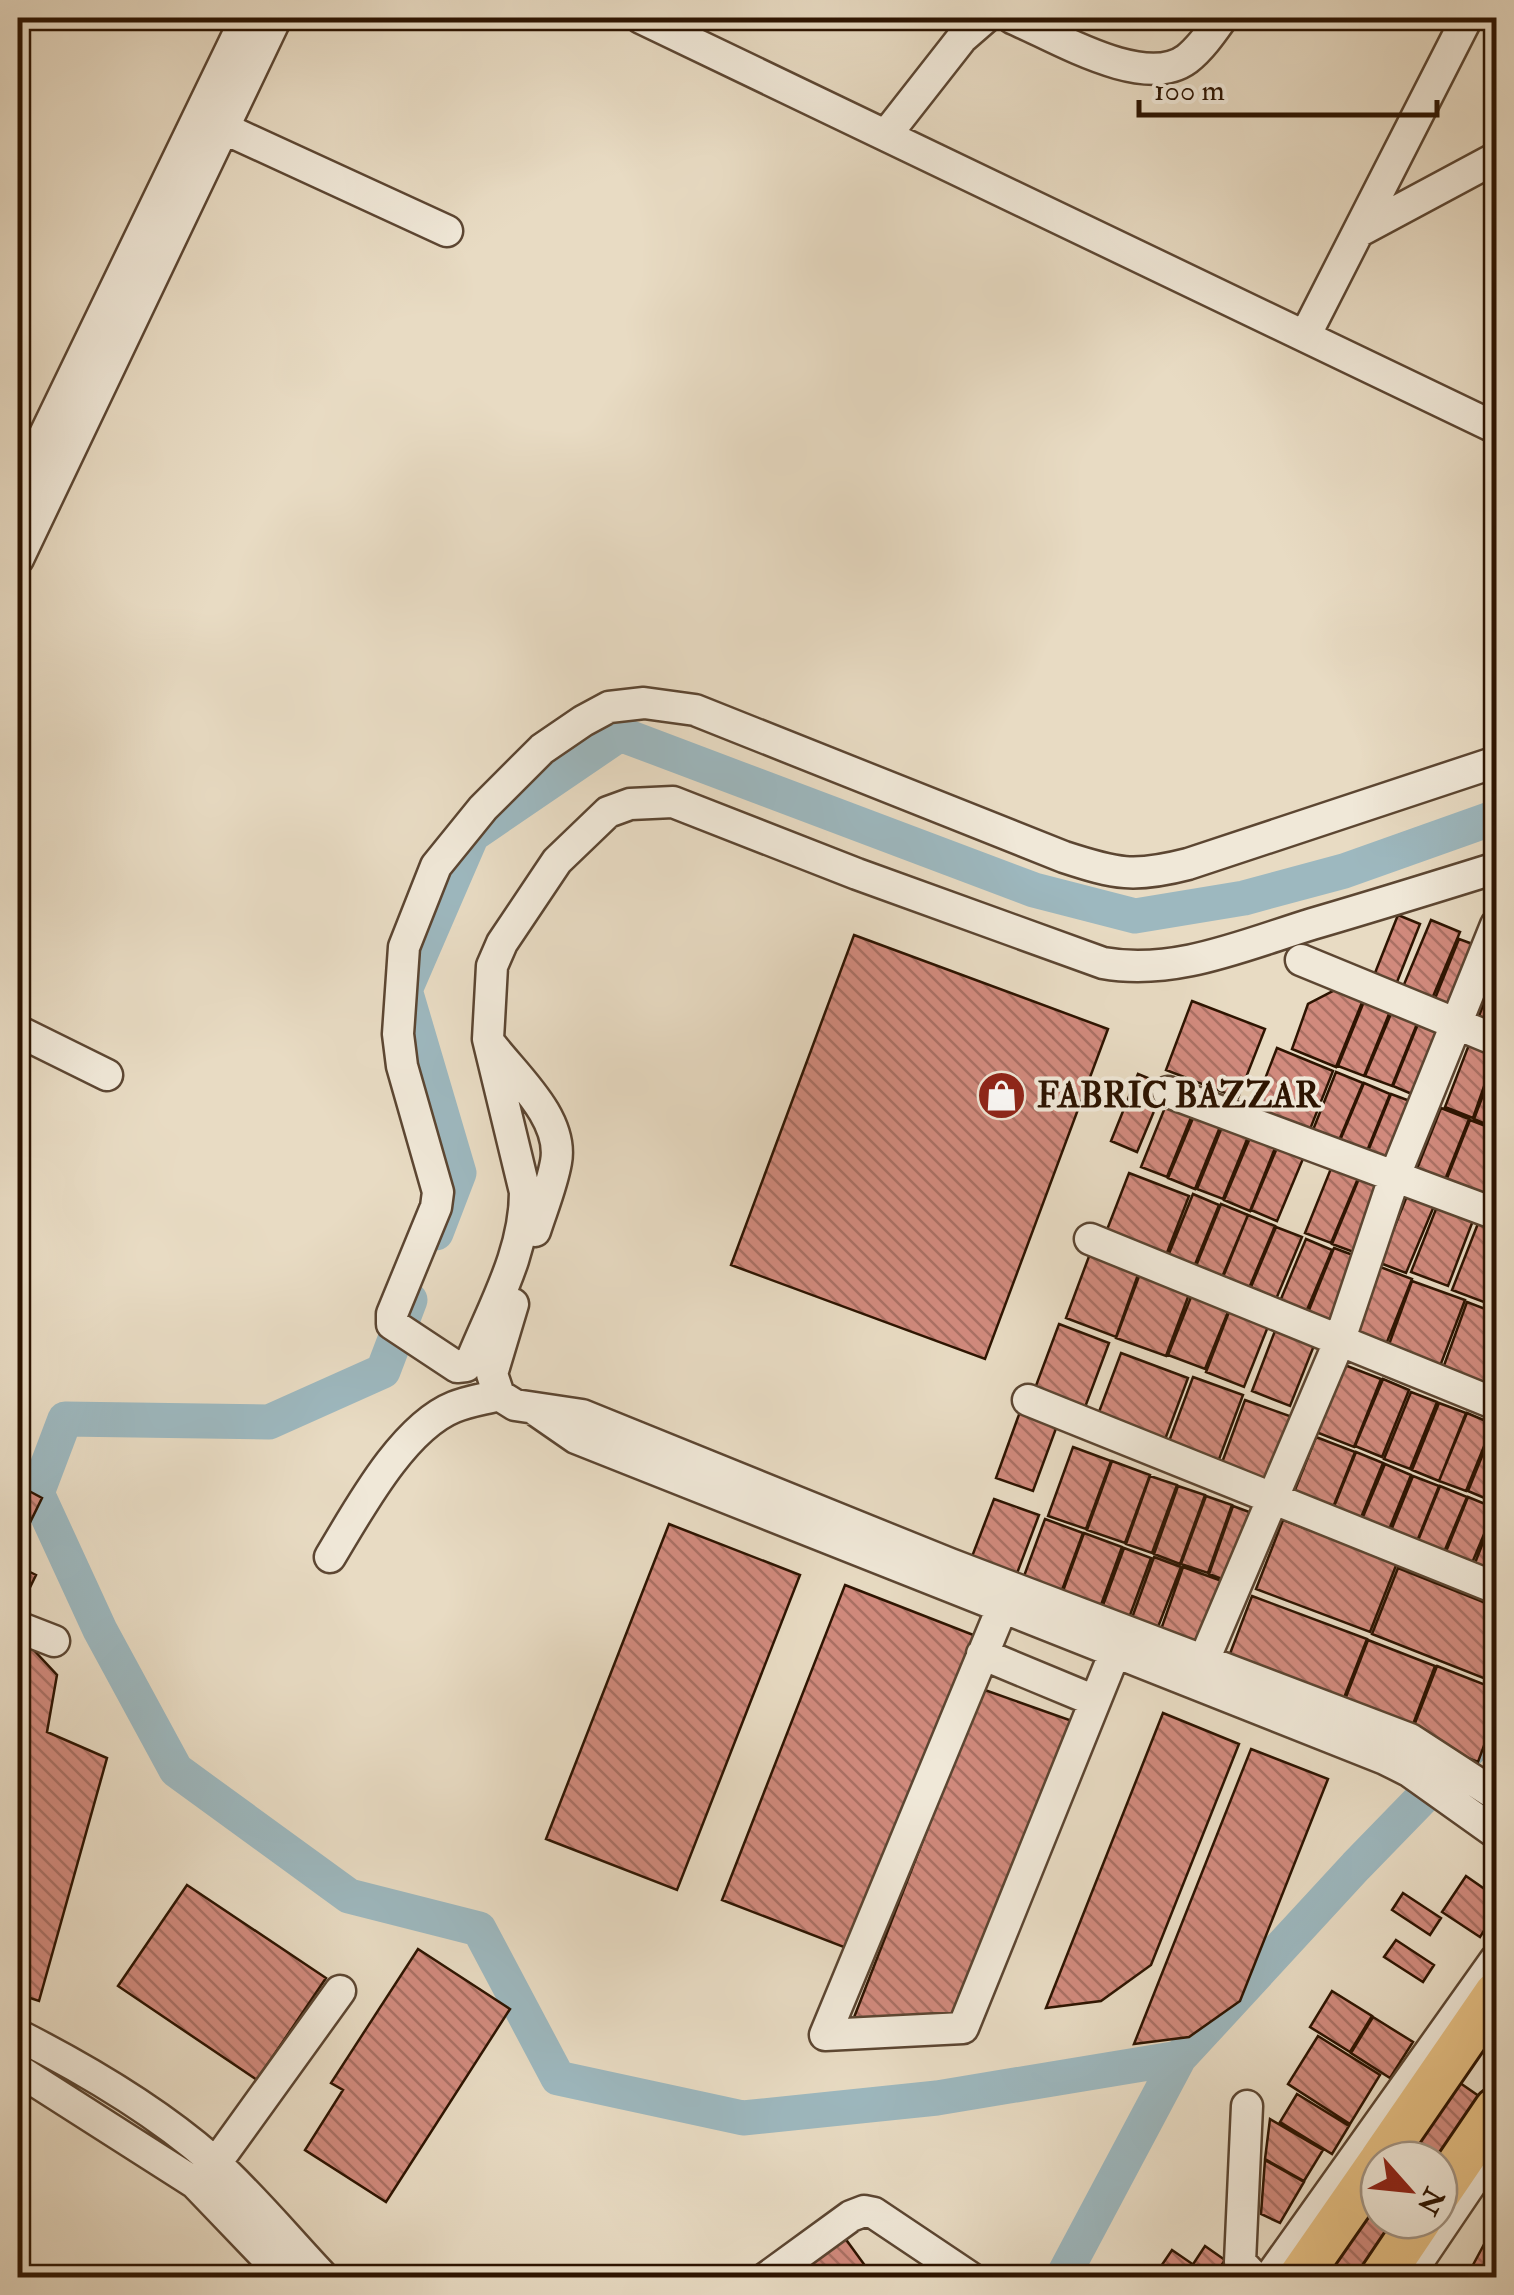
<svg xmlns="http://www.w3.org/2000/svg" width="1514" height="2295" viewBox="0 0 1514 2295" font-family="'IM FELL Double Pica',serif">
<defs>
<pattern id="building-back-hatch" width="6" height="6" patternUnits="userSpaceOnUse" patternTransform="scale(2.5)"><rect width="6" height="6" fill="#d18a7d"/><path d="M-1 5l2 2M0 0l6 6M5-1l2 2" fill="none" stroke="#aa7064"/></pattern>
</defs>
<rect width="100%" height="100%" fill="#e8dbc3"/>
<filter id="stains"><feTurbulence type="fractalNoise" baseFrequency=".002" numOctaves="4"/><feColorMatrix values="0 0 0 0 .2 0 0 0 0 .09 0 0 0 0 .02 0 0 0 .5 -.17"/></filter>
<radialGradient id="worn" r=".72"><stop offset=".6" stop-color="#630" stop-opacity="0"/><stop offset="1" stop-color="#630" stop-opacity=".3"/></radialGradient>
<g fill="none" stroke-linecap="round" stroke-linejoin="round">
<path stroke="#9db8bf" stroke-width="35" d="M436,1233L459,1173L405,990L472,835L620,734L1034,890L1135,916L1244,898L1344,871L1496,817
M410,1300L383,1371L269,1422L65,1419L37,1493L100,1630L176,1770L349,1896L479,1929L558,2078L743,2118L937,2098L1179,2058L1062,2278
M1179,2058L1356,1866L1496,1722"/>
</g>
<path fill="url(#building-back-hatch)" stroke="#2d1401" stroke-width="2.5" d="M1398,915L1420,924L1393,992L1371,983Z
M1431,920L1460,932L1429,1006L1400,994Z
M854,935L1108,1029L985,1359L731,1265Z
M1459,939L1481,947L1454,1015L1432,1006Z
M1496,971V1033L1476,1024Z
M1337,989L1363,1000L1336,1067L1292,1049L1308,1004Z
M1365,999L1391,1009L1364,1076L1338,1066Z
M1192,1001L1265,1029L1238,1098L1166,1070Z
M1393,1009L1419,1019L1392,1086L1365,1076Z
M1420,1019L1447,1030L1419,1097L1393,1086Z
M1470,1042L1496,1052L1473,1118L1445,1107Z
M1277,1048L1333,1071L1307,1137L1251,1115Z
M1496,1061V1109L1490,1126L1474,1119Z
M1336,1072L1363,1083L1335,1150L1309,1140Z
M1138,1074L1165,1085L1137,1152L1111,1141Z
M1364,1083L1390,1094L1363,1161L1336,1150Z
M1391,1094L1418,1104L1390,1171L1364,1161Z
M1168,1100L1194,1110L1167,1177L1141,1167Z
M1441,1108L1469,1119L1441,1190L1413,1179Z
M1196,1111L1222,1122L1195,1189L1168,1178Z
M1470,1120L1496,1130V1213L1442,1191Z
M1224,1122L1250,1132L1223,1199L1197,1189Z
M1252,1133L1277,1143L1250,1211L1224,1200Z
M1279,1143L1305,1154L1277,1221L1251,1210Z
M1332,1166L1359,1176L1331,1243L1305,1233Z
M1129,1173L1189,1196L1163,1263L1103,1240Z
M1360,1176L1386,1187L1359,1254L1332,1244Z
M1193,1194L1219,1205L1192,1272L1166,1261Z
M1407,1196L1434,1206L1406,1273L1380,1263Z
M1221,1204L1248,1215L1220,1282L1194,1271Z
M1438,1204L1474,1218L1448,1286L1411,1272Z
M1248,1215L1275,1226L1247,1293L1221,1282Z
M1479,1221L1496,1228V1284L1489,1304L1452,1290Z
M1276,1227L1302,1237L1274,1304L1248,1294Z
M1306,1239L1332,1250L1304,1317L1278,1306Z
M1334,1248L1361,1258L1333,1325L1307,1315Z
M1091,1251L1140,1269L1116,1337L1066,1318Z
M1375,1265L1412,1279L1385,1347L1349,1333Z
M1141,1271L1191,1289L1166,1356L1116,1338Z
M1412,1281L1465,1300L1439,1369L1387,1350Z
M1195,1287L1232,1302L1205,1369L1168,1355Z
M1467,1302L1496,1313V1391L1442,1371Z
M1232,1304L1271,1319L1244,1387L1206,1372Z
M1278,1323L1317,1338L1290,1406L1252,1391Z
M1059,1324L1109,1343L1084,1410L1034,1391Z
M1121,1353L1188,1378L1163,1445L1096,1420Z
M1342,1364L1381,1379L1354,1447L1316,1432Z
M1193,1377L1243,1395L1218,1462L1168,1444Z
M1383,1379L1409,1390L1382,1457L1355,1446Z
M1411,1392L1437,1402L1410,1469L1384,1459Z
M1245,1400L1295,1418L1270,1486L1220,1468Z
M1439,1403L1466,1413L1439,1481L1412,1470Z
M1021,1409L1058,1423L1033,1491L996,1478Z
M1467,1413L1493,1424L1466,1491L1439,1481Z
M1495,1424L1496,1495L1494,1502L1468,1491Z
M1316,1437L1355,1452L1328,1520L1289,1505Z
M1073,1447L1111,1461L1086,1529L1048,1516Z
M1356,1452L1383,1463L1356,1530L1329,1519Z
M1112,1461L1150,1475L1125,1543L1087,1530Z
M1385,1464L1411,1475L1384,1542L1357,1531Z
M1150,1476L1177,1485L1152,1553L1126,1544Z
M1413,1476L1439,1486L1412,1554L1386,1543Z
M18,1485L42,1498L21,1541L18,1539Z
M1178,1486L1205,1495L1180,1564L1154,1554Z
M1440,1486L1467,1497L1439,1564L1413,1553Z
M1206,1496L1232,1505L1208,1573L1181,1564Z
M1468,1497L1495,1508L1467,1575L1441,1564Z
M994,1499L1039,1515L1013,1584L968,1567Z
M1233,1506L1260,1516L1235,1584L1209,1574Z
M1496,1509V1585L1470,1576Z
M1045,1519L1083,1533L1058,1601L1020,1587Z
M1283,1520L1397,1563L1370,1632L1256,1589Z
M669,1524L800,1575L677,1890L546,1839Z
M1084,1533L1122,1547L1097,1616L1059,1602Z
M1124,1548L1151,1558L1126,1626L1099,1616Z
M1154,1557L1181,1567L1155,1635L1129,1626Z
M18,1566L36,1575L18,1612Z
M1183,1567L1233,1585L1208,1653L1159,1635Z
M1398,1568L1496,1607V1683L1372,1634Z
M845,1585L976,1636L854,1951L722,1900Z
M1252,1596L1367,1639L1340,1708L1226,1664Z
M1368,1640L1435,1666L1409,1735L1341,1710Z
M18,1643L30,1646L57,1675L47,1732L107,1758L39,2001L18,1994Z
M1437,1666L1496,1689V1713L1478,1762L1410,1736Z
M982,1689L1075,1722L956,2016L853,2020Z
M1163,1713L1239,1744L1151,1965L1101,2001L1046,2008Z
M1251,1749L1328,1779L1240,2001L1189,2037L1134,2044Z
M1466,1876L1496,1897V1912L1480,1937L1442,1912Z
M187,1885L326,1978L257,2080L118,1986Z
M1403,1893L1441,1918L1430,1935L1392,1910Z
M1396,1940L1434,1965L1423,1982L1384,1957Z
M418,1949L510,2009L386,2202L305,2150L343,2090L331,2083Z
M1332,1991L1372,2016L1350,2052L1310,2027Z
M1373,2017L1413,2042L1390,2078L1351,2053Z
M1318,2036L1380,2075L1350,2124L1288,2084Z
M1450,2076L1496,2108L1439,2160H1393Z
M1297,2094L1349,2126L1332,2154L1280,2122Z
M1270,2119L1323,2150L1304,2181L1265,2159Z
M1265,2160L1304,2182L1280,2223L1261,2214Z
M1379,2180V2220H1426L1387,2278H1313Z
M1496,2222V2278H1466Z
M842,2234L874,2278H790Z
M1205,2246L1225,2260L1213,2278H1184Z
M1172,2250L1191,2263L1182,2278H1153Z"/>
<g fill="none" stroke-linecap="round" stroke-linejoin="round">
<defs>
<path id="minor" d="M641,18L1496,428
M1012,18C1055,36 1144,91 1187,59C1201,48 1212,32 1222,18
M223,128L447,231
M886,135L962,38L985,18
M1358,232L1496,158
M1305,336L1467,18
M18,490L246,18
M18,559L276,18
M1496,762L1188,864C1134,878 1116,874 1064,857L695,710L644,703L609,707L583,721L542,749L483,808L436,866L404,947L398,1034L402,1066L438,1192L436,1207L392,1314V1324L457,1367L466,1366L472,1359C494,1305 525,1252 525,1192L488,1039L492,966L502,943L557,861L608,812L630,804L673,802L857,874L1103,963C1174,976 1244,945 1312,924C1374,906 1435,887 1496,868
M1301,960L1496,1040
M18,1031L107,1075
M492,1046C516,1077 564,1119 556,1162C552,1185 542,1209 535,1231
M1168,1092L1496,1214
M1090,1239L1496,1404
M513,1304L492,1374L499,1395L515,1405L582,1415L950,1564L1410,1739L1496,1795
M1028,1400L1496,1588
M537,1411L576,1438L1385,1759L1409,1771L1496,1833
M330,1557C358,1511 402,1428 454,1407C468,1401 484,1399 499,1395
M1002,1608L825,2035L963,2028L1115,1652
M18,1627L54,1641
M982,1654L1095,1701
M1196,1679L1339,1342L1394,1178L1496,925
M18,2035C85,2069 155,2110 212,2160C252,2196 287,2239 324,2278
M18,2070L195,2183L286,2278
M1247,2106L1240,2262L1255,2278
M202,2177L216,2163L340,1991
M766,2278L851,2216L864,2211L874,2213L971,2278
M1269,2278L1496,1959
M1407,2278L1478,2173"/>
<path id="highway" d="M1381,2160L1496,1993
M1439,2193L1496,2109
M1299,2278L1379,2163
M1381,2278L1420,2220"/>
</defs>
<use href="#minor" stroke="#5c4632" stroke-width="35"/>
<use href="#highway" stroke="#2d1401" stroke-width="48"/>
<use href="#minor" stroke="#f0e8d8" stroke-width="30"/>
<use href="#highway" stroke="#e4be82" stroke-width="42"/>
</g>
<defs>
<symbol id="shop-disc" viewBox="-11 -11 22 22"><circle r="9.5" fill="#8f2418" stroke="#f0e8d8"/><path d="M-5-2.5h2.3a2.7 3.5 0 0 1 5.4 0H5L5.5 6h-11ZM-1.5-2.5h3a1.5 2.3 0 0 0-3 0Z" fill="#fff"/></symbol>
</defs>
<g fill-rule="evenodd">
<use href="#shop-disc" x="974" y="1068" width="55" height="55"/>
</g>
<g text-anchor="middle" stroke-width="8" stroke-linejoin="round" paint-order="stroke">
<g font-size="35" font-weight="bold" fill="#2d1401" stroke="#f0e8d8" text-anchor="start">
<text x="1037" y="1107">FABRIC BAZZAR</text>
</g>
</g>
<rect width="1514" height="2295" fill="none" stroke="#e8dbc3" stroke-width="60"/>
<rect x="20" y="20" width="1474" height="2255" fill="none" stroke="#2d1401" stroke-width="5"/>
<rect x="30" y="30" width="1454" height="2235" fill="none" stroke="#2d1401" stroke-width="2.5"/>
<g transform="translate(1409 2190) rotate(117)"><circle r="48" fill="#f0e8d8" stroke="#a29382" stroke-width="2.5"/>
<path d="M0-8L18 38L0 25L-18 38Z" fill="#8f2418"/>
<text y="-15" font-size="28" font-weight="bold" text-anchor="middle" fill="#2d1401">N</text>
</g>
<path d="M1139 100v15h298v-15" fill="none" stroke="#2d1401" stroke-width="5"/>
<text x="1154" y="100" font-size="30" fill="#2d1401" stroke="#f0e8d8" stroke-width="8" paint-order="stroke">100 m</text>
<rect width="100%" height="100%" filter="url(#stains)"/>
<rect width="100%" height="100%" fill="url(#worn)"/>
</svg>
